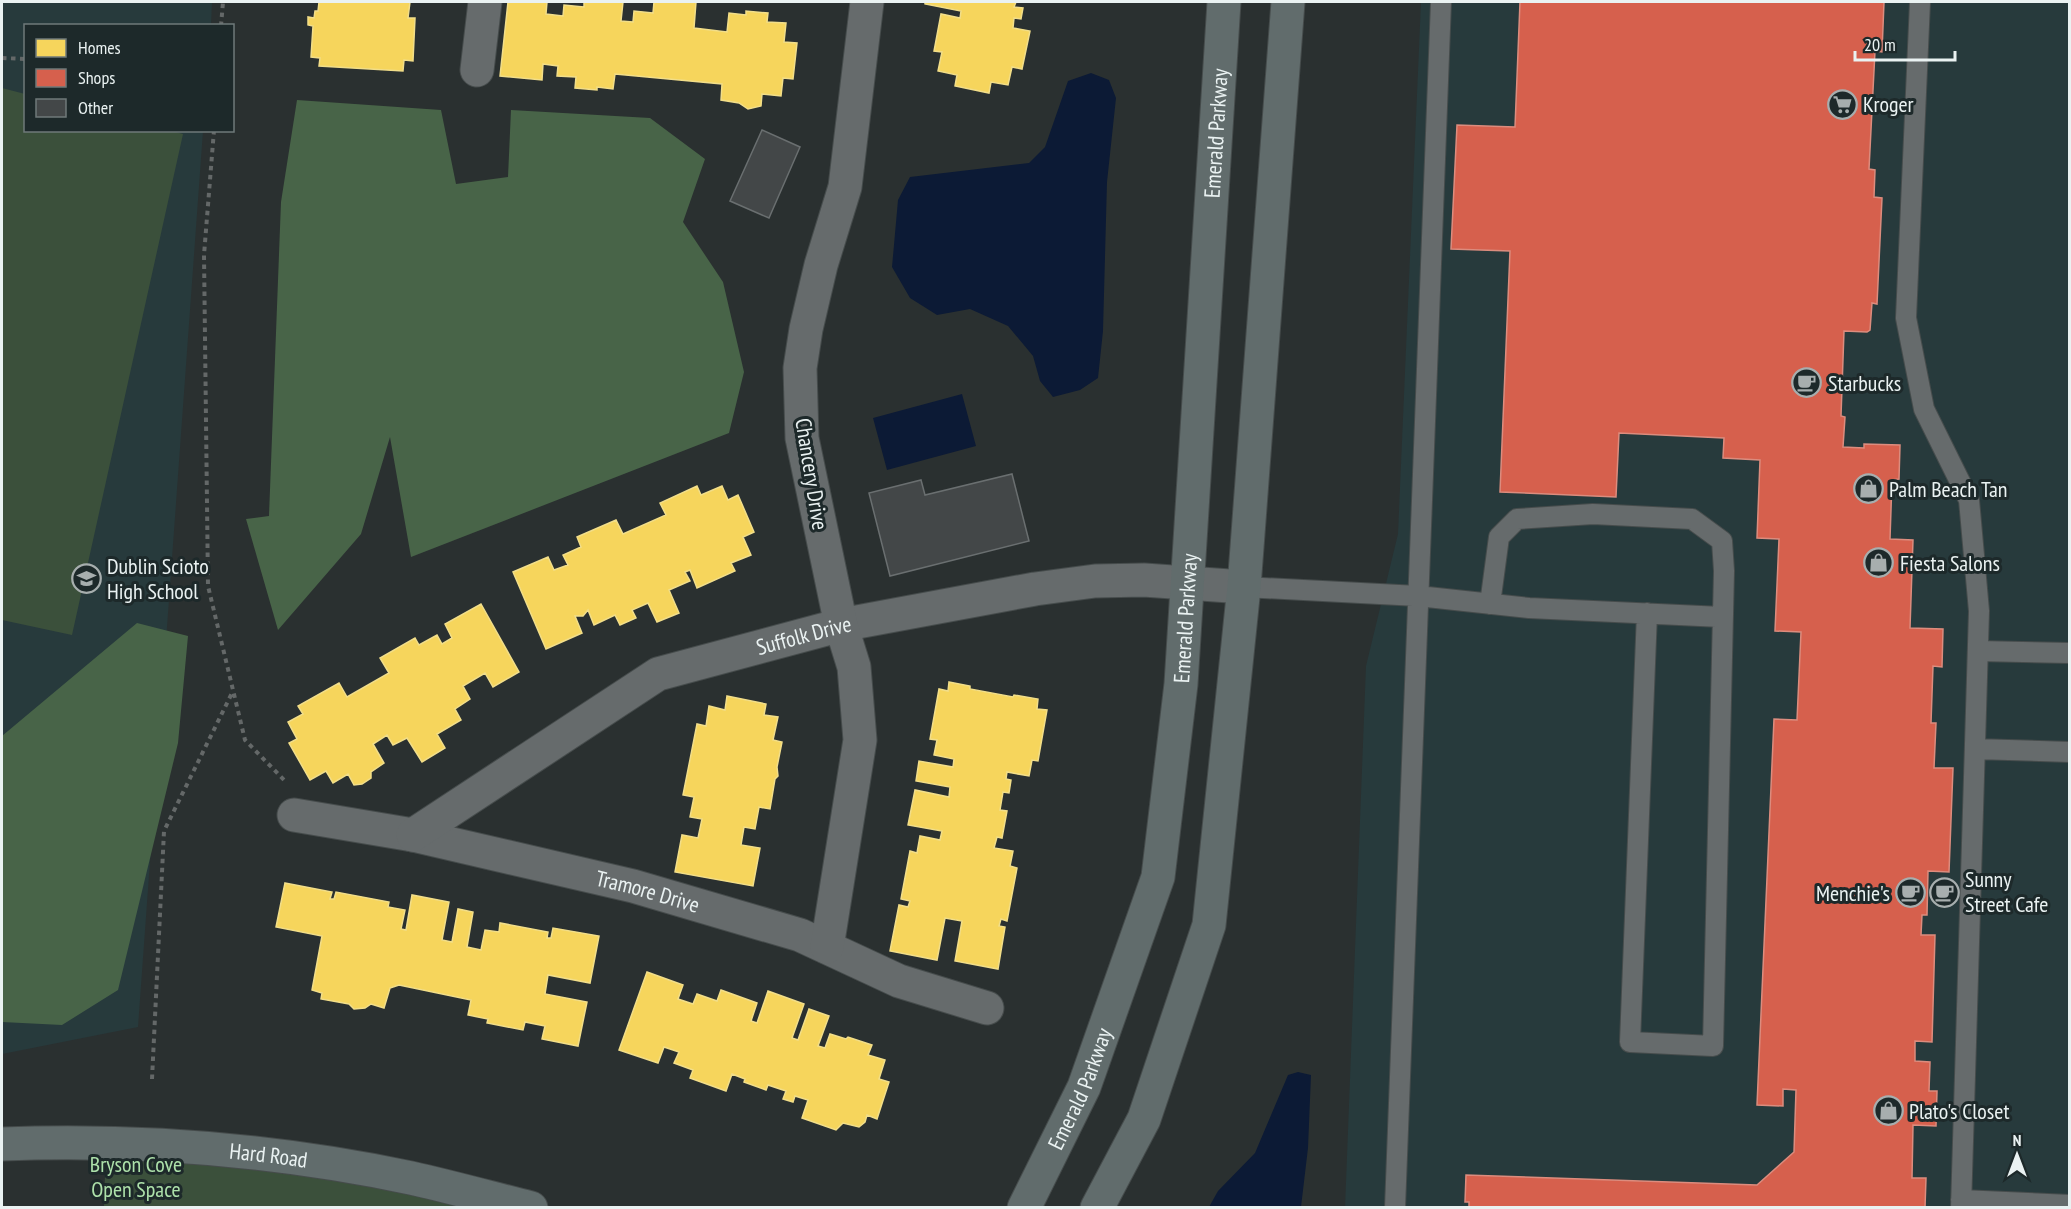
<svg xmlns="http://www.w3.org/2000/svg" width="2071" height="1209" viewBox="0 0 2071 1209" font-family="'PT Sans Narrow',sans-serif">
<rect width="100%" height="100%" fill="#2a3030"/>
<path fill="#273a3c" d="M2,2H212L211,25L26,26V130L203,131L138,1027L2,1054Z
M1421,2H2069V1207L1345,1208L1366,666L1398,534Z"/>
<path fill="#3b503b" d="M2,88L25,94L26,130H168L183,134L72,635L2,620Z
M106,1143L531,1208H104Z"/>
<path fill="#486448" d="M297,100L441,110L456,184L508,177L511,110L650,118L705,159L683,222L723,282L744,372L729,433L411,557L390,437L361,534L278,630L246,519L269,516L281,202Z
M137,623L188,636L178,743L118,990L62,1025L2,1022V736Z"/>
<path fill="#0c1a35" d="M1091,73L1109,80L1116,98L1107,182L1103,331L1098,378L1080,390L1053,397L1040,381L1033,356L1008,326L970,309L937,315L910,298L892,267L898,200L910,177L1029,163L1045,147L1068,81Z
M962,394L976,446L887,470L873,418Z
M1298,1072L1311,1075L1308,1148L1301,1207H1209L1218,1191L1255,1153L1288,1075Z"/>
<path fill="#f6d55c" stroke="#f2de89" stroke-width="1.5" d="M319,2H410L408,18H415L413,61L404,60L403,71L319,66L320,58L311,57L313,26L308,25V17L314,18L315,11H318Z
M508,2H547L546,14L563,16L564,5L584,7V2H623L621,21L633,22L634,11L653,13L654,2H696L694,28L727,32L729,13L746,15V11L768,13L767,22L786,23L784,42L797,43L793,79L783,78L781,96L762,94L761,106L748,109L739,103L721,100L722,84L615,74L613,89L597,87V90L575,88L576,77L557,76L558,66L543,64L542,80L500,76Z
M925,2H1016L1014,7L1023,8L1021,19L1014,18L1013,28L1030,31L1022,69L1012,67L1008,85L991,82L989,93L955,86L957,75L938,71L942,52L934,51L941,14L960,18L961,11L925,4Z
M697,486L701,495L722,486L728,500L738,495L754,532L743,537L751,555L731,563L735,571L697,588L690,570L685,572L690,581L669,590L679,613L657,622L648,603L632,610L636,618L620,625L615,615L594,625L588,610L583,616H575L582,633L546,649L513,572L548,557L554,570L568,565L563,555L581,547L577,537L616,520L623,534L666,515L660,503Z
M481,604L519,672L493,687L485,673L463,686L470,699L455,709L461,720L437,734L445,748L422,762L407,738L393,745L387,735L373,744L384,763L371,772V778L362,784L354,785L348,774L333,783L326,771L310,780L289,743L297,739L288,722L303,714L298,706L339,683L347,697L389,673L380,658L415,638L419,645L437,635L442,644L452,638L445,624Z
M949,682L970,686V689L1013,697L1014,695L1038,699L1037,709L1047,710L1038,761L1032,760L1029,776L1007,772L1006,779L1011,780L1009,793L1003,792L1000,810L1007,811L1002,838L997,837L994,848L1013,851L1010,866L1017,868L1007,921L1001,919L999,926L1005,927L998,969L955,961L962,921L945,918L937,960L890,951L899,905L908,907L910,901L901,899L910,851L917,853L920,836L940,840L942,831L908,825L915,790L949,797L950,787L916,781L919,761L953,767L954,759L934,755L937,740L930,739L939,689L948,691Z
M727,696L766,704L764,715L778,717L773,740L782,742L777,767L778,776L775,779L770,809L759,807L755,829L744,827L741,845L760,848L753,886L675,872L682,835L698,838L702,819L690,817L694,797L683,795L697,724L706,726L709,706L725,710Z
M285,883L332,892L330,899H334L336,892L389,902L388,907L405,910L401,929L406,930L412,895L449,902L442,940L452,942L458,909L473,912L467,947L481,950L485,930L499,932L500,923L548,932L547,938H551L553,928L599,936L590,983L548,975L545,994L587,1002L578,1046L542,1039L545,1026L525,1022L523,1030L487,1023L488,1019L468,1015L471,1000L399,985L390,988L384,1008L371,1004L365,1008L354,1009L349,1004L321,999L322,993L312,990L322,936L276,927Z
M647,972L683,985L678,999L693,1004L697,994L717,1001L721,990L757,1003L751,1021L757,1023L768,991L804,1004L792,1038L798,1040L809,1009L829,1016L818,1046L825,1048L830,1034L846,1039L848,1037L872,1045L868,1055L885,1060L879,1079L889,1082L877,1119L867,1115L865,1122L859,1127L843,1123L836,1130L802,1118L808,1100L795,1096L793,1102L783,1099L786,1091L768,1085L766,1090L744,1082L745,1079L732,1074L726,1091L690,1078L693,1070L674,1063L679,1052L664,1047L658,1063L619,1050Z"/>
<path fill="#d6604d" stroke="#dc8c7e" stroke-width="1.5" d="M1520,2H1884L1882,52L1875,51L1869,169L1875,170L1874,197L1882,198L1877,304L1872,303L1870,330L1867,332L1844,331L1841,416L1845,417L1843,447L1864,448V444L1900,445L1899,479L1892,480L1890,539L1913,540L1910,628L1943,629L1942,667L1933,666L1931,723H1936L1934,768H1953L1949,872L1928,871L1927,915H1922L1921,935H1935L1932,1042L1915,1041V1061L1930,1062L1929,1091H1937L1936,1126L1913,1125L1912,1178H1926L1925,1208H1469V1202H1465L1466,1175L1757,1185L1794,1152L1796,1090L1783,1089V1106L1757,1105L1774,719L1797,720L1801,632L1775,631L1779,539L1757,538L1760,460L1723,458L1724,438L1619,433L1616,497L1500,492L1510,251L1451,249L1457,125L1515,127Z"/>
<path fill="#434748" stroke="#6a6f70" stroke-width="1.5" d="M762,130L800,147L769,218L730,201Z
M1012,474L1029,541L890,576L869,493L921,480L925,495Z"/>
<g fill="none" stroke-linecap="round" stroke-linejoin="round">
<defs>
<path id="service" d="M1920,2L1906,318L1924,409L1969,500L1979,611L1961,1208
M1244,587L1418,596L1529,608L1722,617
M1490,604L1499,537L1517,519L1593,514L1692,519L1722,541L1724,571L1713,1046L1630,1042L1647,613
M1978,651L2070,653
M1975,749L2070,752
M1961,1200L2070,1205
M1395,1208L1441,2"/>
<g id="minor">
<path d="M477,70L485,2"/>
<path id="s1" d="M294,815L413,835L633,886L800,935L899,981L987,1008"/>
<path id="s2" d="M413,835L658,674L841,625L1035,589L1095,581L1144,580L1244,587"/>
<path d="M827,947L860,740L854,667L841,625L802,438L800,368L806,329L821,265L845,187L867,2"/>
</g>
<g id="secondary">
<path id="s3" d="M2,1144C137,1139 278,1150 411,1178C451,1187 491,1198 531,1208"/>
<path id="s4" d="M1024,1208L1084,1087L1158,877L1181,684L1224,2"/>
<path d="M1097,1208L1144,1119L1209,925L1244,587L1288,2"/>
</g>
</defs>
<use href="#service" stroke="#464c4c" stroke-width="22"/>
<use href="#minor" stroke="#464c4c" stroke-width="35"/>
<use href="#secondary" stroke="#464c4c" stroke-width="35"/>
<path stroke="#646868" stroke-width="4" stroke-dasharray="4.5 4.5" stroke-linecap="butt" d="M221,26L223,2
M2,58L26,59
M214,130L204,255L208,586L245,740L287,783
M152,1079L164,831L233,691"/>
<use href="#service" stroke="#666b6c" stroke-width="20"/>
<use href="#minor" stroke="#666b6c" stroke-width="33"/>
<use href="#secondary" stroke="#616c6c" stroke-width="33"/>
</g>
<defs>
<symbol id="supermarket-ring" viewBox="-11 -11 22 22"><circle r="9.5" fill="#1d292a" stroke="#a7aeae" stroke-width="1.5"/><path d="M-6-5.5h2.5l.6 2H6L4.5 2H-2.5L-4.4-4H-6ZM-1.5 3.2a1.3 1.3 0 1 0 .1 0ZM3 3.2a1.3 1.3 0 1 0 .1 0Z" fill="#a7aeae"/></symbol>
<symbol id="cafe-ring" viewBox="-11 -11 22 22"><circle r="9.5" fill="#1d292a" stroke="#a7aeae" stroke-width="1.5"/><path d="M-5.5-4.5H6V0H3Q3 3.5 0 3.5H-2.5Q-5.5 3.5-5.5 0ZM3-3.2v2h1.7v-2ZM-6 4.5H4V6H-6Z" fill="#a7aeae"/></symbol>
<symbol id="shop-ring" viewBox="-11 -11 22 22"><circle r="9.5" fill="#1d292a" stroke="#a7aeae" stroke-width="1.5"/><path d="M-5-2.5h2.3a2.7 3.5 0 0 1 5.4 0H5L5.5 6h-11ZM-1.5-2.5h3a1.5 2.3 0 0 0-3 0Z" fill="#a7aeae"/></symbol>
<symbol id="school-ring" viewBox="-11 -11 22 22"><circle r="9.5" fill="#1d292a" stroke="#a7aeae" stroke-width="1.5"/><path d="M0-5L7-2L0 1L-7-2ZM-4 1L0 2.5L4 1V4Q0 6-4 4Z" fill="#a7aeae"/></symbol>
</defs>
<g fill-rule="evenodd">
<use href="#supermarket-ring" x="1826" y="88" width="33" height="33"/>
<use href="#cafe-ring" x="1790" y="366" width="33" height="33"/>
<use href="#shop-ring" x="1852" y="472" width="33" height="33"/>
<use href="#shop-ring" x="1862" y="546" width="33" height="33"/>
<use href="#school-ring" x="70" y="562" width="33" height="33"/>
<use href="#cafe-ring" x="1928" y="876" width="33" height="33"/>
<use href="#cafe-ring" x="1894" y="876" width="33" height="33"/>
<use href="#shop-ring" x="1872" y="1094" width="33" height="33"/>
</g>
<g text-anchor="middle" stroke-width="6" stroke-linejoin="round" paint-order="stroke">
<g font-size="22" fill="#eaf2f2" stroke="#1d292a" text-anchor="start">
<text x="1863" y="112">Kroger</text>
<text x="1828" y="391">Starbucks</text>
<text x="1889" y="497">Palm Beach Tan</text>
<text x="1900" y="571">Fiesta Salons</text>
<text x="107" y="574">Dublin Scioto<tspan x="107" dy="25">High School</tspan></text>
<text x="1965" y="887">Sunny<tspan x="1965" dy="25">Street Cafe</tspan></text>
<text x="1890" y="901" text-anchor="end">Menchie's</text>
<text x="1909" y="1119">Plato's Closet</text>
</g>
<g font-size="22" fill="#eaf2f2" stroke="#1d292a">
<text dy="8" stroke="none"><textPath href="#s4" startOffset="1104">Emerald Parkway</textPath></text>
<text transform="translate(812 474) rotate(81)" y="8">Chancery Drive</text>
<text dy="8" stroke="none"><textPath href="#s4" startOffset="618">Emerald Parkway</textPath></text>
<text dy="8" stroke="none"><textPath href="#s2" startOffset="444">Suffolk Drive</textPath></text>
<text dy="8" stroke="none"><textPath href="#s1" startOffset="362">Tramore Drive</textPath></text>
<text dy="8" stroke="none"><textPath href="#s4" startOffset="132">Emerald Parkway</textPath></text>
<text dy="8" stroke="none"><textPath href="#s3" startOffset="267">Hard Road</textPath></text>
</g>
<g font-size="22" fill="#ade1aa" stroke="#1d292a">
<text x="136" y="1172">Bryson Cove<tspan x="136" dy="25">Open Space</tspan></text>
</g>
</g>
<rect width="2071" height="1209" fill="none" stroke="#eaf2f2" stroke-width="6"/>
<rect x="24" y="24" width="210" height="108" fill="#1d292a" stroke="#6f797a" stroke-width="1.5"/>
<rect x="36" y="39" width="30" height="18" fill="#f6d55c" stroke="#6f797a" stroke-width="1.5"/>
<text x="78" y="54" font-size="18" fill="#eaf2f2">Homes</text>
<rect x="36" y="69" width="30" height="18" fill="#d6604d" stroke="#6f797a" stroke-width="1.5"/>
<text x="78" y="84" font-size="18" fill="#eaf2f2">Shops</text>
<rect x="36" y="99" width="30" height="18" fill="#434748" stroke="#6f797a" stroke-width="1.5"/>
<text x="78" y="114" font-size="18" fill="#eaf2f2">Other</text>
<g transform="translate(2017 1155)" stroke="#1d292a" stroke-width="4.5" paint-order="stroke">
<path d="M0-4.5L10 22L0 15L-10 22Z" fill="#eaf2f2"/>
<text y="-9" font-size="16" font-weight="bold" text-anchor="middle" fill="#eaf2f2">N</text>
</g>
<path d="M1855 51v9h100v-9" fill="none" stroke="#eaf2f2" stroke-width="3"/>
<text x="1864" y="51" font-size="18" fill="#eaf2f2" stroke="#1d292a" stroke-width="4.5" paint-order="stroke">20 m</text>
</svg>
